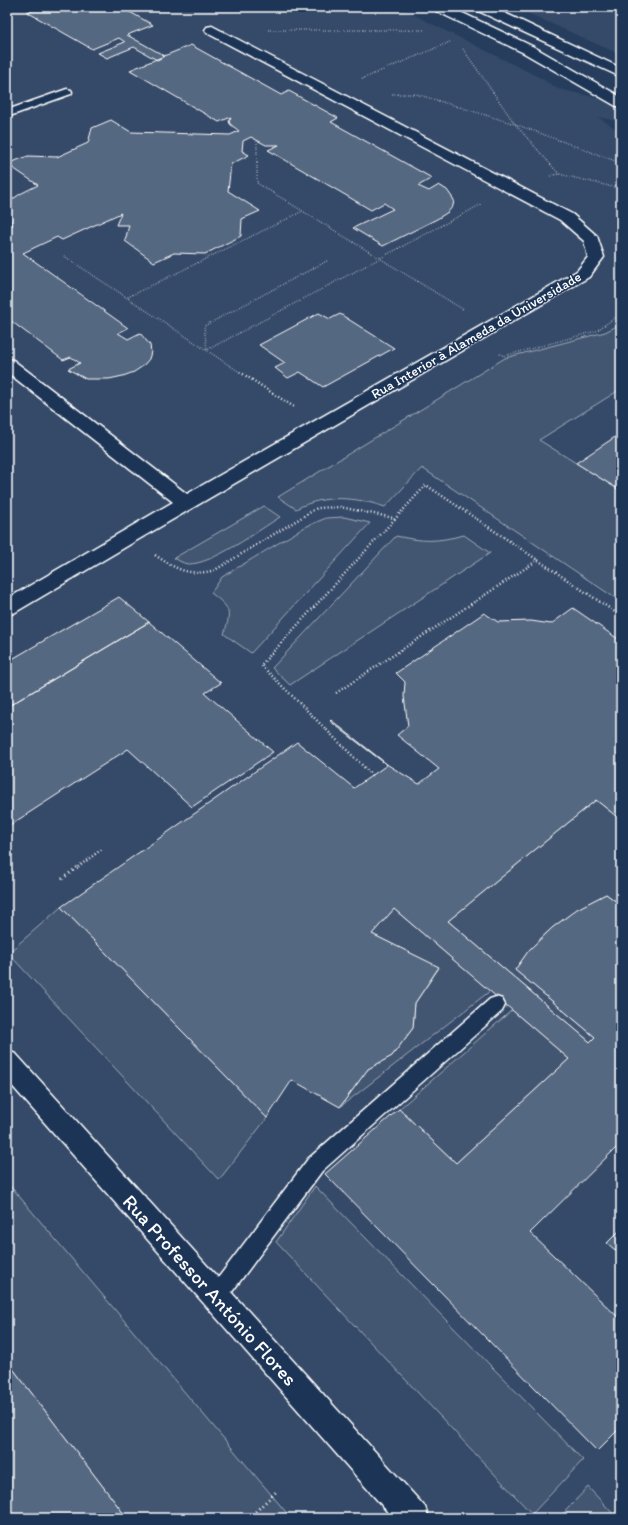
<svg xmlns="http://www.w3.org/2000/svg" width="628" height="1525" viewBox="0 0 628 1525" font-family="Itim,sans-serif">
<rect width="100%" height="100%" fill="#263d5e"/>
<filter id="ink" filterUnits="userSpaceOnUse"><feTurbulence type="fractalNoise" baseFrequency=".025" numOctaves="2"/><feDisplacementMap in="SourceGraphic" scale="8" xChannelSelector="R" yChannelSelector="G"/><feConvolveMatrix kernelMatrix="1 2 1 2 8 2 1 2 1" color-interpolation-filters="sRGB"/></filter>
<g filter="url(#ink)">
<path fill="#344a68" d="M7,7H398L541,78L558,89L621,103V122L598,117L621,132V1518H7Z
M514,7H621V55Z"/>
<path fill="#425672" stroke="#a0aab8" d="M621,324V389L539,440L621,491V602L422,468L385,507C356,497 324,494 296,509L278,497L505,358L605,332Z
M264,506L280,517C259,530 212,565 188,564C184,564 178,560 174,558Z
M344,517L370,523L251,653L224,634C232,610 230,608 211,593L222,577L305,527L326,518Z
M464,535L490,553L290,685L272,668L396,536C425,542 435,542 464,535Z
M596,800L621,820V905L606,894C566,915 541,932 515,970L595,1037L590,1042L448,921Z
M61,907L267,1118L219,1180L8,953Z
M394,909L490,991L340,1107L368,1069L392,1056L413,1028L415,1003L439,968L372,934Z
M512,1010L569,1059L456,1163L399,1109Z
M7,1182L291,1518H127L7,1361Z
M315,1186L583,1460L532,1514L276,1242Z
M588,1487L617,1518H559Z"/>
<path fill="#556781" stroke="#fff" d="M41,7H121L153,25L127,35L165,56L157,60L134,47L107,58L98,53L125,42L119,38L92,49L27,12Z
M191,45L281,95L289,91L338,118L331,122L432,178L418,186L429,191L439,185L447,190L454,200L453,206L448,212L437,219L383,246L353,228L393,209L384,203L371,210L268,150L279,145H266L251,137L243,141L242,151L249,155L231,164L228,191L260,211L242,219L241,236L205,254L174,253L154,262L125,241L129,225H116L121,213L62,240L57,237L23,253L128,328L118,333L128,339L140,333L150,345L151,352L149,359L143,366L134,372L123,376L109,379H86L68,369L80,363L71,357L63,360L7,318V228L13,225L9,217L8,210L9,204L13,199L20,194L38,185L7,164L28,156L57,157L88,143L92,128L111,120L131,132L230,135L239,131L230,124L229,121L231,117L219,122L130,70Z
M319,313L330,319L340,314L394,348L323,387L300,372L288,378L275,368L285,363L259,345Z
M621,433V491L576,463Z
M119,597L149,622L7,707V662Z
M573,608L621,641V820L596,800L448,921L590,1042L595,1037L515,970L529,950L552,928L577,909L606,894L621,905V1143L530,1233L621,1320V1427L597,1451L325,1174L399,1109L456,1163L569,1059L394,909L372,934L439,967L415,1003L413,1028L392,1056L368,1069L340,1107L292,1080L267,1118L61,907L297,742L354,788L387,765L330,721L331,720L388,765L419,784L439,769L397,735L408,726L404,696L405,682L396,673L484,613L498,622L531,621L551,624Z
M149,622L221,683L205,693L273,752L192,807L128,749L7,827V707Z
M621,1229V1255L607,1243Z
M7,1361L127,1518H7Z"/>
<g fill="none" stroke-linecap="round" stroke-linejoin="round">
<defs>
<path id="lane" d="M67,89L71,90L72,92L71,94L7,117V110Z
M496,997L502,999L505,1005L502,1011L322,1171L223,1304L216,1307L209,1304L206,1297L209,1290L308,1159L490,999Z"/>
<path id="street" d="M212,26L572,214L597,236L604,257L589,277L134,542L14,613L7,615V599L173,502L7,372V359L13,360L187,494L577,271L588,257L584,241L560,220L207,33L205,30L207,27Z
M7,1051L16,1054L425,1507L429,1518H393L7,1080Z"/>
<path id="primary" d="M432,7H450L534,47L621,97V107L616,106L524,53L434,10Z
M474,7H492L621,68V77L476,10Z"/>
</defs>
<use href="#lane" stroke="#fff" stroke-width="3"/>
<use href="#street" stroke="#fff" stroke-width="3"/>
<use href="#primary" stroke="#fff" stroke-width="3"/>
<path stroke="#fff" stroke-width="1.5" stroke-dasharray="0.5 2" stroke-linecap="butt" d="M268,30H425
M463,49L515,124L559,174
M362,79L450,42
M392,94H416L515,124L621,163
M257,141V183L464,310
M550,176L559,174L621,189
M64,256L241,373
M327,261L204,326L207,350L482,204
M128,297L303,211
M500,354L504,356L596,331L621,314"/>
<path stroke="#fff" stroke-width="2.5" stroke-dasharray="1 2.5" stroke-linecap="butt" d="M240,372L294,407
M155,555C176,569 189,577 215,570L317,508L340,507L394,518
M336,693L538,560
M372,775L261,665L426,485L621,616
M78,867L102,849"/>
<path stroke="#fff" stroke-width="3" stroke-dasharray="1 3.5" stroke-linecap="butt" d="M62,879L79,866
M249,1518L278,1490"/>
<use href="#lane" fill="#1d3557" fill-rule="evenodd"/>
<use href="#street" fill="#1d3557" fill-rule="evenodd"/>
<use href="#primary" fill="#1d3557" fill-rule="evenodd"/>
</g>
</g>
<g text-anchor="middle" stroke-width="3" stroke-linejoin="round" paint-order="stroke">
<g font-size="14" fill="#fff" stroke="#1d3557">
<text transform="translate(476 335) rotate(-30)" y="5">Rua Interior à Alameda da Universidade</text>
</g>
<g font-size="20" fill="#fff" stroke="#1d3557">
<text transform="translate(210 1290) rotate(48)" y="7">Rua Professor António Flores</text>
</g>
</g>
<rect width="628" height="1525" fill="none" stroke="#1d3557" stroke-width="24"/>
<rect x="12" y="12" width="604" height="1501" fill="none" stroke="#fff" stroke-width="1.5" filter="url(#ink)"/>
</svg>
